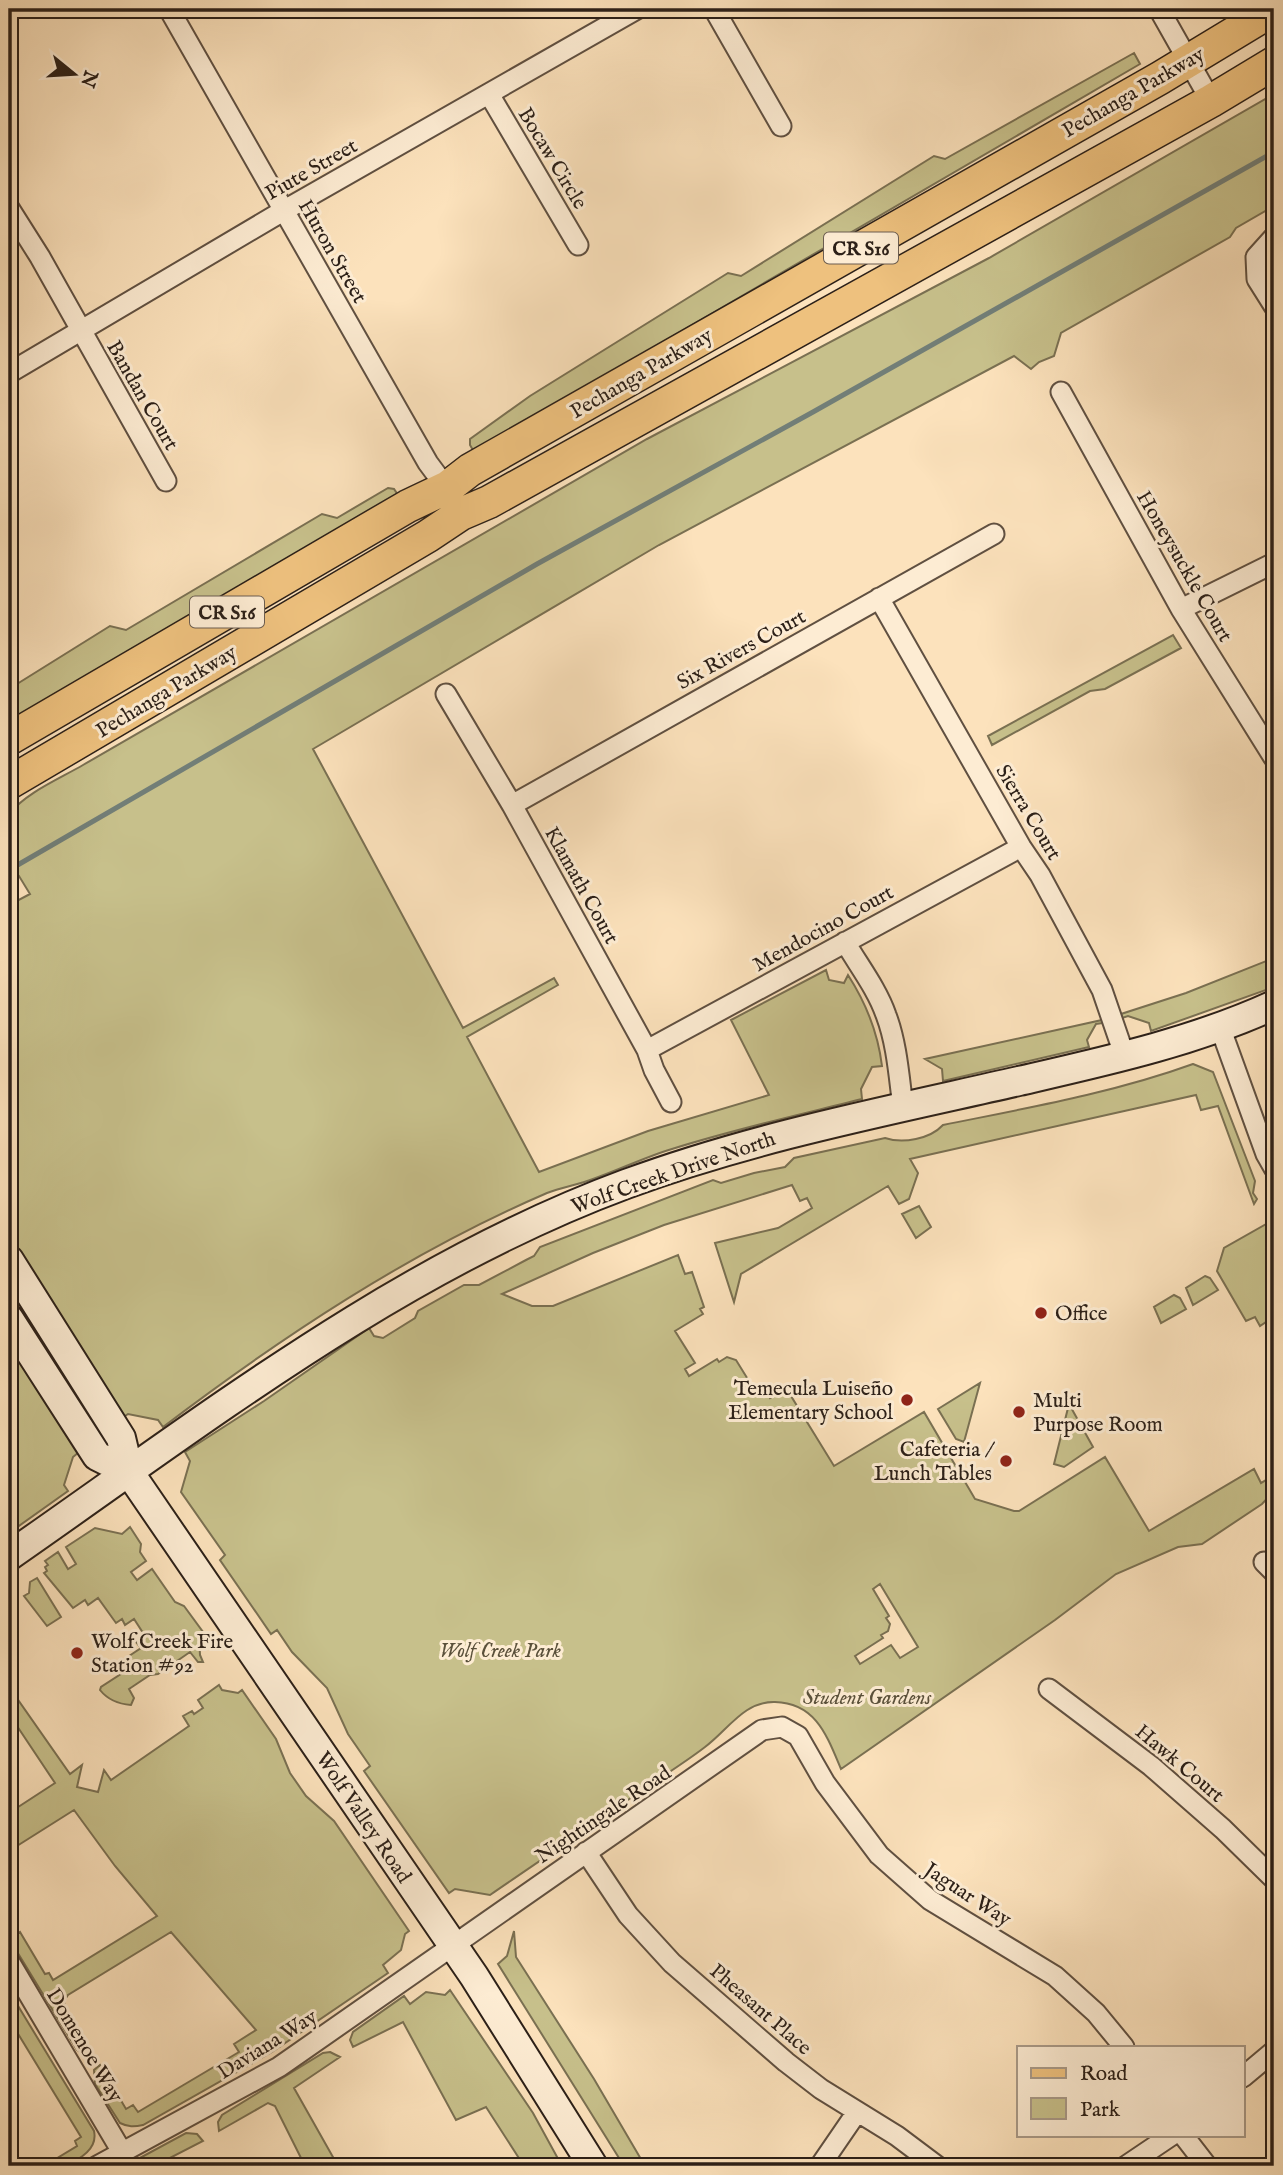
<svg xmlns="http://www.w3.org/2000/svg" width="1283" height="2175" viewBox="0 0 1283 2175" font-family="'IM FELL English',serif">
<rect width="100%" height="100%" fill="#fce2bc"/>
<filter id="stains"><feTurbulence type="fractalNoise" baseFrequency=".00286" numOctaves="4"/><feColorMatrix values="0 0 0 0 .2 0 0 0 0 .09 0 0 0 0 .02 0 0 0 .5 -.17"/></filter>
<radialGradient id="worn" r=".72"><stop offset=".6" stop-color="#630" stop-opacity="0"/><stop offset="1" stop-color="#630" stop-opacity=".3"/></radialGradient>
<path fill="#c7c08b" stroke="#7a7052" stroke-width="2" fill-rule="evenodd" d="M1134,53L1140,64L474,452L470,445V439L530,396L728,273L741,276L934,156L945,159Z
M1274,94V206L1236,228L1230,237L1061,333L1054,356L1039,362L1031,369L1014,356L659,545L313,749L463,1028L554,978L558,985L467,1037L539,1172L648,1131L769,1095L731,1020L826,970L829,980L844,983L848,975C866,1003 878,1033 882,1066L872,1067L861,1089L862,1099C799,1115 735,1129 672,1149C645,1157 619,1170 593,1179C578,1185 562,1187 547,1193C408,1253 283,1336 163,1427L158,1420L128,1414L122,1418L62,1325L9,1235V905L30,894L19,876L9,882V814C27,792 59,779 83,765L647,439L989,258Z
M388,488L394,489L398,495L9,724V689L110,626L126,630L322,514L337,518Z
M1173,635L1181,648L1105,689L1090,691L992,745L988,736Z
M1274,958V987L1151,1031L1149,1023L1128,1016L1122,1018L1121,1014L1186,993Z
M1102,1020L1103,1023L1096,1024L1087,1040L1089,1047L943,1081L942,1069L925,1059Z
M1193,1064L1213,1072L1255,1181L1253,1193L1257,1199L1254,1204L1218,1106L1201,1110L1196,1095L910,1159L918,1173L909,1199L899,1204L888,1186L741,1274L734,1302L715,1243L778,1228L812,1208L807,1198L800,1201L792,1185L664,1225L593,1253L502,1294L532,1306H553L678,1255L685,1274L692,1272L704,1307L700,1309L703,1314L675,1331L695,1363L685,1369L689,1376L717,1359L719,1362L727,1357L736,1360L757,1394L765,1390L770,1398L786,1388L834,1466L924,1412L975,1499L1014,1511H1019L1105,1457L1149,1531L1254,1469L1261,1483L1274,1475V1491L1262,1504L1202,1544L1178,1547L1116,1574L1055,1620L841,1769C827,1736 816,1703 775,1702C744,1701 728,1730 705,1747C683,1764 658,1779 635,1795C587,1829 538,1862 490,1895L455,1889L449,1893L364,1771L370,1766L348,1734L327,1688L292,1652L277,1630L271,1634L220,1560L225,1555L181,1492L190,1461L185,1452L264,1401L369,1328L374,1336L383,1338L415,1318L418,1311L464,1285H479L526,1260L534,1256L540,1247L713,1180L721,1183L754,1173L785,1167L794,1158L885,1138C903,1144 930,1139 943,1125C1027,1108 1113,1093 1193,1064ZM880,1584L918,1647L900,1658L891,1645L860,1664L855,1656L883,1638L881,1635L888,1631L890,1624L886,1618L889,1616L873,1589Z
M919,1206L931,1227L916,1238L902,1214Z
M1268,1223L1274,1224V1329L1269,1320L1260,1326L1255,1317L1246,1321L1217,1271L1224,1248Z
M1205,1276L1210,1278L1218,1290L1193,1305L1186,1288Z
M1174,1295L1180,1298L1186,1309L1161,1323L1154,1307Z
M9,1344L79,1452L73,1457L64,1485L68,1491L9,1533Z
M980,1383L964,1442L956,1439L938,1409Z
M1069,1404L1093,1447L1064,1467L1054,1464Z
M130,1527L141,1544L140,1552L146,1561L131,1572L137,1580L152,1569L175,1602L184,1606L203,1632L199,1634L200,1655L203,1662H198L190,1652L158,1674L150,1675L129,1689L134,1698L131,1705C118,1704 108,1700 100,1690L101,1687L127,1670L130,1666L126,1658L141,1648L136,1642L145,1636L134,1619L125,1625L122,1619L116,1623L98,1598L88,1605L85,1600L73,1608L44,1573L47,1571L45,1567L48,1565L45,1561L58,1552L68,1569L76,1564L66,1547L95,1528L122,1534Z
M37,1578L61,1617L47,1626L24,1596L29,1593L30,1582Z
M219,1685L222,1690L238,1693L242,1690L276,1739L290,1773L306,1796L334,1821L409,1931L405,1934L401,1950L383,1965L388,1973L272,2052L143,2125C134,2127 128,2127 120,2123L95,2084L94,2070L100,2065L126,2109L133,2105L138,2112L239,2052L234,2044L256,2030L171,1932L68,1995L64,2001L65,2008L90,2051L82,2053L77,2050L16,1950V1935L20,1932L45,1974L49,1973L53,1980L157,1916L115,1866L74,1810L9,1851V1813L55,1783L9,1714V1687L70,1774L82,1765L77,1787L98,1792L104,1770L111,1780L189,1726L183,1716L192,1711L194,1714L203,1708L198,1700Z
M514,1931L516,1957L594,2079L645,2166H624L498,1964L507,1956Z
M450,1990L533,2113L562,2166H524L486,2107L456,2120L403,2022L353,2047L350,2040L353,2032L404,1996L410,2004L426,1992L445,1995Z
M9,1991L94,2131C98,2149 79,2160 63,2166C55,2168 43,2166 35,2166L41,2162L44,2166L77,2146L75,2141L81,2137L9,2019Z
M330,2052L340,2057L294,2088L338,2166H305L275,2106L268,2103L219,2131L218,2122L222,2115L323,2053Z
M186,2133L197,2134L203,2141L160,2163L161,2166H125Z"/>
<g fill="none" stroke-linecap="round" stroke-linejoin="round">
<path stroke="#727e77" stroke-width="5" d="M9,870L537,564L813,412L1274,152"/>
<defs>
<path id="street" d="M169,9L428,463L451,494
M714,9L781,126
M1159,9L1211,101
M489,94L578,245
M9,208L40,257L166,481
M1274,237L1256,257L1257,279L1274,306
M9,373L283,211L637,9
M1061,392L1181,609L1274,758
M879,598L1021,847L1040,875L1102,990L1125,1057
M1181,609L1274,563
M446,694L512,805L647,1050L654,1070L671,1102
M512,805L994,534
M845,942C859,966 877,989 886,1015C897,1044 899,1077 903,1107
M1220,1027L1266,1154L1274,1168
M647,1050L1021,847
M1264,1562L1274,1572
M1049,1689L1151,1766L1223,1829L1274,1879
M586,1852L628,1915L672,1963L786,2062L821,2089L897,2136L937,2166
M9,1961L122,2152
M1243,2077L1274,2051
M1183,2135L1207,2166
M97,2166L279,2067L762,1730L782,1727L798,1736L825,1783L879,1855L930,1900L1055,1976L1096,2013L1124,2047
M820,2166L857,2112
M1126,2166L1172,2135"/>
<path id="secondary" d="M9,1260L121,1438L129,1472L474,1976L593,2166
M9,1319L97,1456L129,1472
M9,1556C206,1419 399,1268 626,1184C753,1137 887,1111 1019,1081C1106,1061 1193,1042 1274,1005"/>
<path id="primary" d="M9,739L408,506L448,487L470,470L1160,78L1274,9
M9,783L428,536L461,514L489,502L1211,101L1274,63"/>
</defs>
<use href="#street" stroke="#605041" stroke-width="23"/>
<use href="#secondary" stroke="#2c2018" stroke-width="32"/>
<use href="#primary" stroke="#2c2018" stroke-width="35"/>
<use href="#street" stroke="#fdecd3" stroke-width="19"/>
<use href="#secondary" stroke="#fdecd3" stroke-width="28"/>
<use href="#primary" stroke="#eec17e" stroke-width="32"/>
</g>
<g fill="#8f2418" stroke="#fdecd3" stroke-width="2.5">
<circle cx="1041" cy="1313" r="7"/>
<circle cx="907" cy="1400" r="7"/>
<circle cx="1019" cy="1412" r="7"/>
<circle cx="1006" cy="1461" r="7"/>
<circle cx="77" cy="1653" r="7"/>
</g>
<g text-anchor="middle" stroke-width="6" stroke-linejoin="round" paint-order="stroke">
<g fill="#fdecd3" stroke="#6b5d50" stroke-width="2">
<rect x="824" y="232.5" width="74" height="31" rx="5"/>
<rect x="190" y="596.5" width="74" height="31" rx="5"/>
</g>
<g font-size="19" font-weight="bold" fill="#2c2018">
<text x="861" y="255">CR S16</text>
<text x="227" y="619">CR S16</text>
</g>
<g font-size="21" fill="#2c2018" stroke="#fdecd3">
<text transform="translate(1133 92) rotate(-30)" y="7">Pechanga Parkway</text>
<text transform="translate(553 158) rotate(59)" y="7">Bocaw Circle</text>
<text transform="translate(311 169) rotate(-30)" y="7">Piute Street</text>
<text transform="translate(333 251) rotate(60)" y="7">Huron Street</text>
<text transform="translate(641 373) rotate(-30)" y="7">Pechanga Parkway</text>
<text transform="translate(143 395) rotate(60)" y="7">Bandan Court</text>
<text transform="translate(1185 566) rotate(60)" y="7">Honeysuckle Court</text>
<text transform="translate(741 649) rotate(-29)" y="7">Six Rivers Court</text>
<text transform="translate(166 691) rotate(-31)" y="7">Pechanga Parkway</text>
<text transform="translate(1029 812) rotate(59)" y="7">Sierra Court</text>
<text transform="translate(582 885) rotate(61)" y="7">Klamath Court</text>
<text transform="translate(823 928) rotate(-29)" y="7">Mendocino Court</text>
<text transform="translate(673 1172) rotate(-19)" y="7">Wolf Creek Drive North</text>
<text transform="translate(1180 1763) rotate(40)" y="7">Hawk Court</text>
<text transform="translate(603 1814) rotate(-34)" y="7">Nightingale Road</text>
<text transform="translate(364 1817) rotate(56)" y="7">Wolf Valley Road</text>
<text transform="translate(968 1894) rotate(33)" y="7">Jaguar Way</text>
<text transform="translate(761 2009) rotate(41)" y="7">Pheasant Place</text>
<text transform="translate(267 2044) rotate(-32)" y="7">Daviana Way</text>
<text transform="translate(85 2045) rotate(59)" y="7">Domenoe Way</text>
</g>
<g font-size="21" fill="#2c2018" stroke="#fdecd3" text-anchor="start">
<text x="1055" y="1320">Office</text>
<text x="893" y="1395" text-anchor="end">Temecula Luiseño<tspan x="893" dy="24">Elementary School</tspan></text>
<text x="1033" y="1407">Multi<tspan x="1033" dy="24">Purpose Room</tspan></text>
<text x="992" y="1456" text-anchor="end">Cafeteria /<tspan x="992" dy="24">Lunch Tables</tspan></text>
<text x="91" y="1648">Wolf Creek Fire<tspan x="91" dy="24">Station #92</tspan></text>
</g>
<g font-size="21" font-style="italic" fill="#5a503a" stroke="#fdecd3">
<text x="500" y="1657">Wolf Creek Park</text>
<text x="867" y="1704">Student Gardens</text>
</g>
</g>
<rect width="1283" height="2175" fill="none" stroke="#fce2bc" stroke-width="35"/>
<rect x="10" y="10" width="1262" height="2154" fill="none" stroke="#2c2018" stroke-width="3.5"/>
<rect x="18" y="18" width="1248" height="2140" fill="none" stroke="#2c2018" stroke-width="2"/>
<rect x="1017" y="2046" width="228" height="91" fill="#fdecd3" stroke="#a99a88" stroke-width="2"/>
<rect x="1031" y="2068" width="35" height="10" fill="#eec17e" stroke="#a99a88" stroke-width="2"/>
<text x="1080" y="2080" font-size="21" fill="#2c2018">Road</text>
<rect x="1031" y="2098" width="35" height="21" fill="#c7c08b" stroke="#a99a88" stroke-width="2"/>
<text x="1080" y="2116" font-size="21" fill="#2c2018">Park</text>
<g transform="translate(74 74) rotate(108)" stroke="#fdecd3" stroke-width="5" paint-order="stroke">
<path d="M0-5L12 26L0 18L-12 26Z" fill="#2c2018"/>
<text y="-10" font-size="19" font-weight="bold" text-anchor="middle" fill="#2c2018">N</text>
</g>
<rect width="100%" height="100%" filter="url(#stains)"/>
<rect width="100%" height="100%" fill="url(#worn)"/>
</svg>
